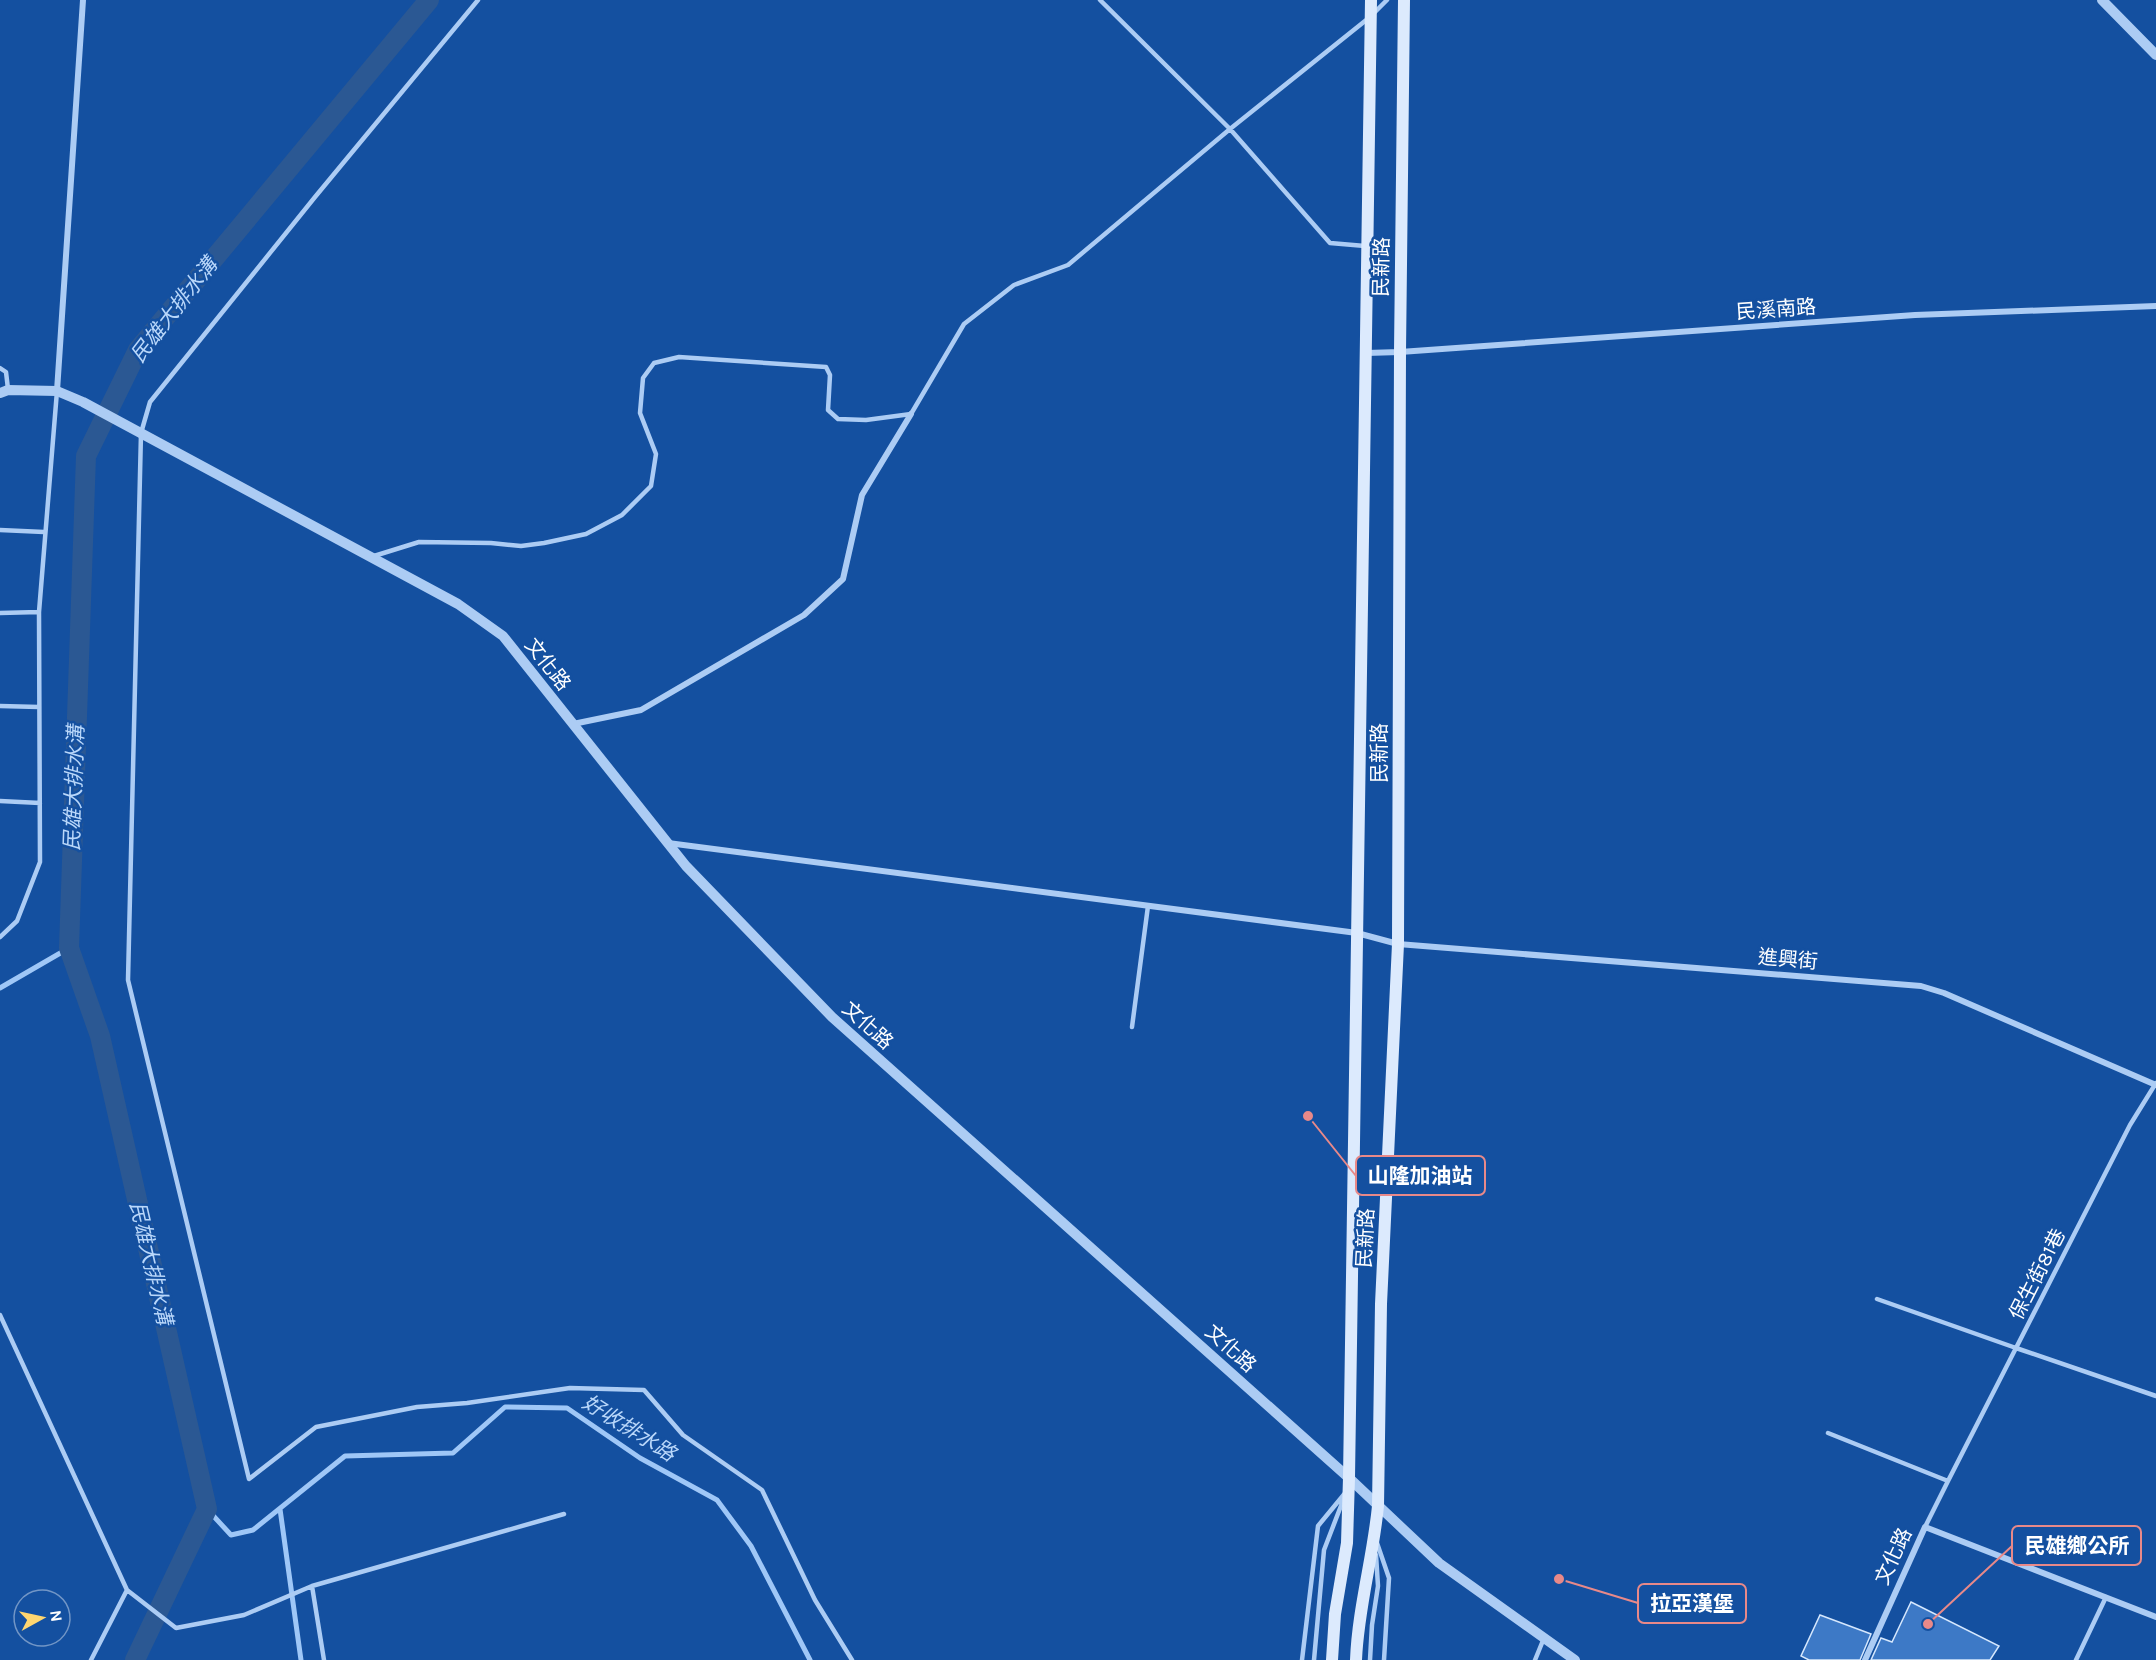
<svg xmlns="http://www.w3.org/2000/svg" width="2156" height="1660" viewBox="0 0 2156 1660" font-family="Karla,'Noto Sans TC',sans-serif">
<rect width="100%" height="100%" fill="#1450a0"/>
<g fill="none" stroke-linecap="round" stroke-linejoin="round">
<path stroke="#9fc7f7" stroke-width="5" d="M0,988L69,948
M207,1509L231,1535L253,1530L345,1456L453,1453L505,1407L567,1408L640,1458L717,1500L751,1546L810,1660
M280,1509L301,1660"/>
<path stroke="#2b5893" stroke-width="20" d="M135,1660L207,1509L100,1036L69,948L86,456L138,350L429,0"/>
</g>
<path fill="#3d79c6" stroke="#d5e7fd" stroke-width="1.5" d="M1911,1602L1999,1646L1990,1660H1871L1881,1638L1892,1642Z
M1820,1615L1871,1634L1860,1660H1809L1801,1656Z"/>
<g fill="none" stroke-linecap="round" stroke-linejoin="round">
<path stroke="#acccf4" stroke-width="4.5" d="M478,0L315,197L150,402L141,433L128,980L249,1479L316,1427L417,1407L467,1403L570,1388L644,1390L683,1435L762,1490L815,1600L852,1660
M1100,0L1230,129L1330,243L1365,246
M0,368L6,372L8,389
M0,530L44,532
M374,556L419,542L491,543L521,546L544,543L586,534L622,515L651,486L656,454L640,413L643,378L654,363L679,357L826,367L830,375L828,410L838,419L866,420L911,414L964,324L1014,285L1068,265L1230,129L1370,17L1387,0
M0,613L39,612
M0,706L39,707
M0,801L40,803
M0,937L17,921L40,862L39,612L57,391
M1132,1027L1148,906
M2156,1083L2130,1125L2016,1348L2156,1396
M1877,1299L2016,1348L1948,1481
M0,1315L127,1590L176,1628L244,1615L312,1586L564,1514
M1828,1433L1948,1481L1925,1527
M1377,1543L1389,1578L1384,1660
M312,1586L324,1660
M91,1660L127,1590
M1302,1660L1318,1526L1346,1492
M1314,1660L1324,1550L1344,1498
M1370,1660L1372,1625L1378,1586L1376,1555
M1535,1660L1544,1638
M2076,1660L2106,1597"/>
<path stroke="#acccf4" stroke-width="6" d="M1366,353L1400,352L1915,315L2156,306
M57,391L83,0
M573,724L641,710L804,615L843,579L862,495L911,414
M668,843L1357,933L1398,944L1921,986L1944,993L2156,1085
M1865,1660L1925,1527L2156,1617"/>
<path stroke="#acccf4" stroke-width="10" d="M2102,0L2156,55
M0,393L8,390L57,391L83,402L458,604L503,636L686,866L832,1017L1349,1478L1439,1563L1575,1660"/>
<path stroke="#dceafd" stroke-width="12" d="M1332,1660L1335,1614L1347,1543L1349,1478L1371,0
M1356,1660C1358,1608 1373,1558 1378,1506L1381,1304L1398,944L1400,352L1404,0"/>
</g>
<g text-anchor="middle" stroke-width="5" stroke-linejoin="round" paint-order="stroke">
<g font-size="20" fill="#fff" stroke="#1450a0">
<text transform="translate(1381 267) rotate(-89)" y="7">民新路</text>
<text transform="translate(1776 309) rotate(-4)" y="7">民溪南路</text>
<text transform="translate(548 664) rotate(52)" y="7">文化路</text>
<text transform="translate(1379 753) rotate(-90)" y="7">民新路</text>
<text transform="translate(1788 959) rotate(5)" y="7">進興街</text>
<text transform="translate(868 1025) rotate(42)" y="7">文化路</text>
<text transform="translate(1365 1238) rotate(-87)" y="7">民新路</text>
<text transform="translate(2037 1274) rotate(-63)" y="7">保生街81巷</text>
<text transform="translate(1231 1348) rotate(42)" y="7">文化路</text>
<text transform="translate(1893 1556) rotate(-65)" y="7">文化路</text>
</g>
<g font-size="21" font-style="italic" fill="#b9d7fa" stroke="#1450a0">
<text transform="translate(174 310) rotate(-52)" y="7">民雄大排水溝</text>
<text transform="translate(74 788) rotate(-88)" y="7">民雄大排水溝</text>
<text transform="translate(151 1263) rotate(77)" y="7">民雄大排水溝</text>
<text transform="translate(629 1428) rotate(32)" y="7">好收排水路</text>
</g>
</g>
<path fill="none" stroke="#e88989" stroke-width="2" d="M1308 1116L1356 1176M1928 1624L2012 1546M1559 1579L1638 1603"/>
<g fill="#e88989" stroke="#1450a0" stroke-width="2">
<circle cx="1308" cy="1116" r="6"/>
<circle cx="1928" cy="1624" r="6"/>
<circle cx="1559" cy="1579" r="6"/>
</g>
<g fill="#1450a0" stroke="#e88989" stroke-width="2">
<rect x="1356" y="1156" width="129" height="39" rx="6"/>
<rect x="2012" y="1526" width="129" height="39" rx="6"/>
<rect x="1638" y="1584" width="108" height="39" rx="6"/>
</g>
<g font-size="21" text-anchor="middle" font-weight="bold" fill="#fff">
<text x="1420" y="1183">山隆加油站</text>
<text x="2077" y="1553">民雄鄉公所</text>
<text x="1692" y="1611">拉亞漢堡</text>
</g>
<g transform="translate(42 1618) rotate(82)"><circle r="28" fill="#1450a0" stroke="#7296c6" stroke-width="1.5"/>
<path d="M0-4.5L10 22L0 15L-10 22Z" fill="#ffd670"/>
<text y="-9" font-size="16" font-weight="bold" text-anchor="middle" fill="#ffffff">N</text>
</g>
</svg>
